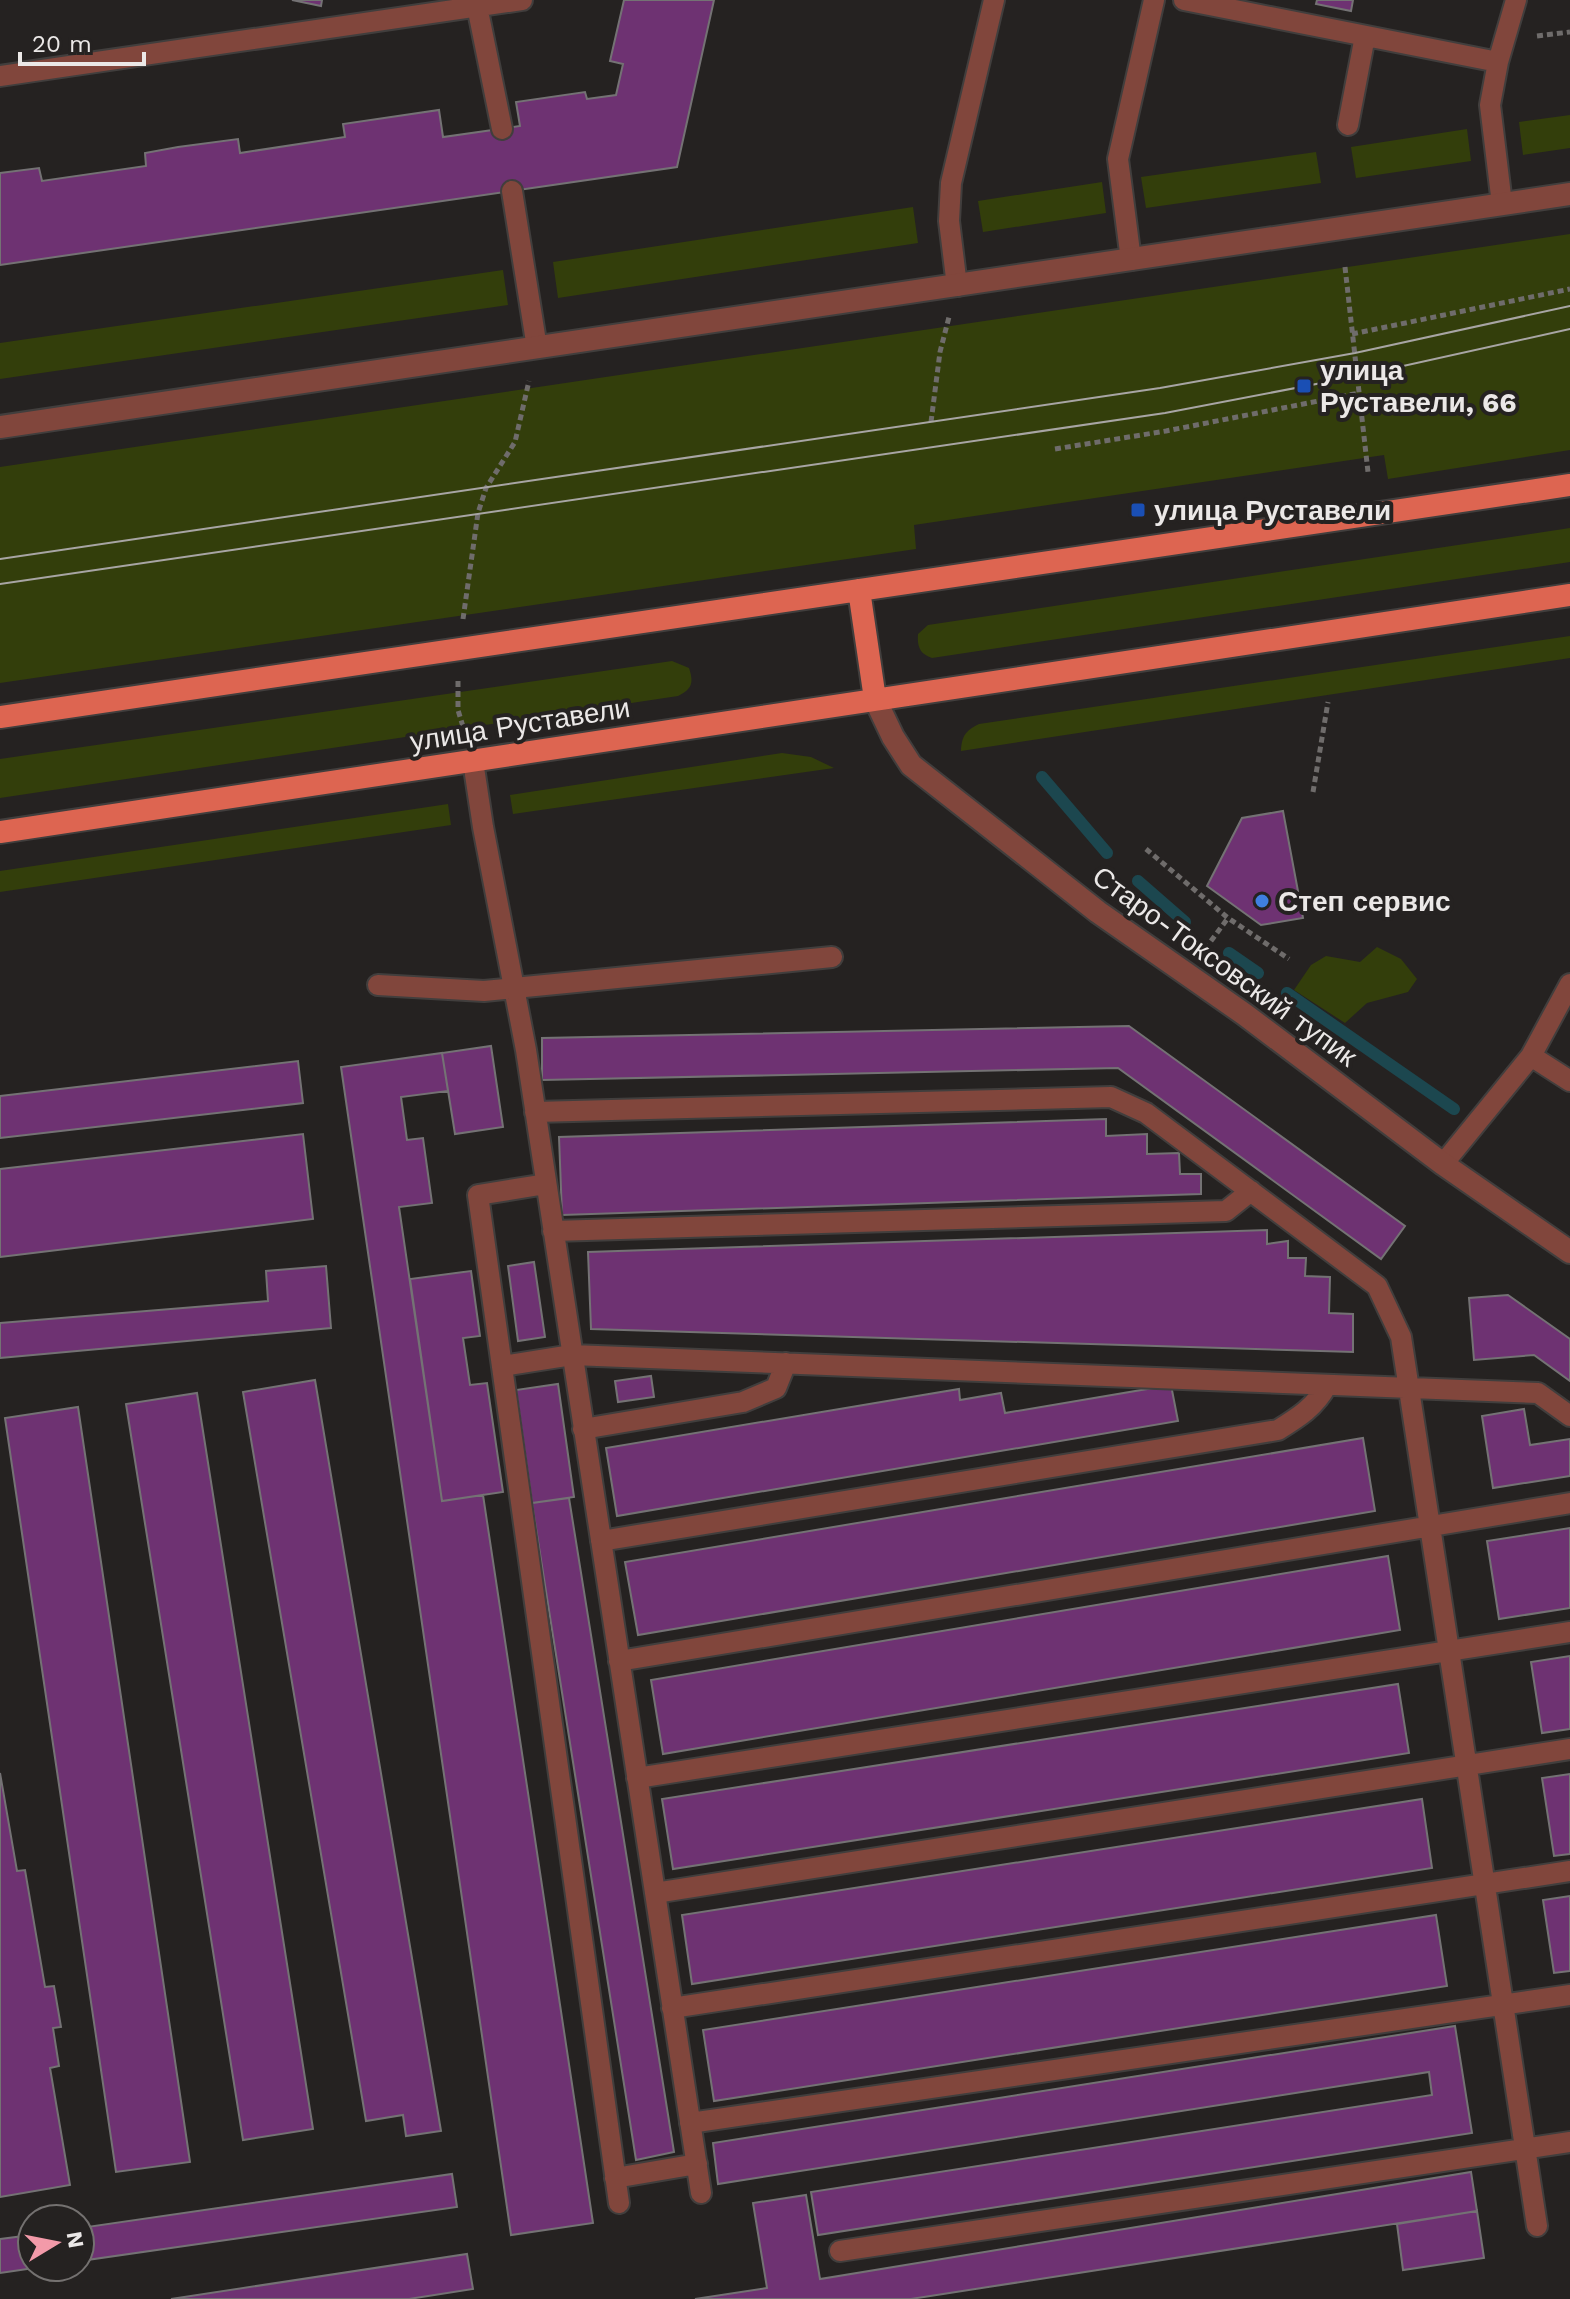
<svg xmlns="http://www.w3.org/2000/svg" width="1570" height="2299" viewBox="0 0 1570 2299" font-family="'Work Sans',sans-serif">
<rect width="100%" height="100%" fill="#252221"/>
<path fill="#333e0b" d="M1570,115V148L1523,155L1519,122Z
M1467,129L1471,161L1356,178L1351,147Z
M1316,152L1321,183L1146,208L1141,177Z
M1102,182L1106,213L983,232L978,201Z
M913,207L918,243L558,298L553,262Z
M1570,234V450L1388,479L1384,455L914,525L916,549L0,683V467Z
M503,270L508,305L0,379V343Z
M1570,528V562L932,658C920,654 917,647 918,634L928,625Z
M1570,636V658L961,751C962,736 965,731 979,724Z
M672,661L689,668C694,683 692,689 678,696L0,798V759Z
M782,753L811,757L834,768L513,814L510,795Z
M448,804L451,825L0,892V871Z
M1377,947L1401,959L1417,979L1408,992L1367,1003L1345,1023L1294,990L1311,965L1326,956L1360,962Z"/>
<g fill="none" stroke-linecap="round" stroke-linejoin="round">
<path stroke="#1c474f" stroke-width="12" d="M1042,777L1107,853
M1138,881L1185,922
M1229,953L1258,973
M1287,993L1454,1109"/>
</g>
<path fill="#6e3272" stroke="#747274" stroke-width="2" d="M292,0H322L321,6Z
M624,0H714L677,167L0,265V173L39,168L42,181L146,166L145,153L178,147L238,139L240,153L345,137L343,124L439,110L443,137L520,126L516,102L585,92L587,99L616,95L623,64L610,61Z
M1317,0H1353L1351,11L1316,4Z
M1283,811L1303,918L1261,925L1207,886L1242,818Z
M1129,1026L1405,1226L1381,1259L1118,1068L542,1080V1038Z
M491,1046L503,1127L455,1134L442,1053Z
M442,1053L448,1091L401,1097L407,1140L423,1138L432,1203L399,1207L442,1501L483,1495L593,2223L511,2235L341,1067Z
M298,1061L303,1103L0,1138V1096Z
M1106,1119V1136L1147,1134V1154L1179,1153L1180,1174H1201V1194L562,1215L559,1137Z
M303,1134L313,1219L0,1257V1169Z
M1267,1230V1244L1288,1241V1258H1306L1305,1276L1330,1277L1329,1313L1353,1314V1352L591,1329L588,1252Z
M534,1262L545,1337L518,1341L508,1266Z
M326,1266L331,1328L0,1358V1323L268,1301L266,1271Z
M471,1271L480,1336L463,1338L470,1385L487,1383L503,1492L442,1501L410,1279Z
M1508,1295L1570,1339V1381L1534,1355L1474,1360L1469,1298Z
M651,1376L654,1397L618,1402L615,1381Z
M315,1380L441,2131L406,2136L403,2115L366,2121L243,1392Z
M558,1384L574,1497L532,1503L516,1390Z
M1171,1385L1178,1421L617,1516L606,1448L959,1389L960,1400L1001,1393L1005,1413Z
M197,1393L313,2129L243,2140L126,1404Z
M78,1407L190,2162L116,2172L5,1418Z
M1524,1409L1530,1445L1570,1439V1476L1493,1488L1482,1416Z
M1363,1438L1375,1511L638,1635L625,1562Z
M569,1498L674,2152L636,2160L532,1503Z
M1570,1528V1608L1499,1619L1487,1541Z
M1388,1556L1400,1630L663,1754L651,1680Z
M1570,1656V1729L1542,1733L1531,1662Z
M1398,1684L1409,1753L673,1869L662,1799Z
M0,1773L17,1871L25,1870L45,1987L54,1986L61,2027L53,2028L59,2066L50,2068L70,2185L0,2197Z
M1570,1774V1854L1554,1856L1542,1778Z
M1422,1799L1432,1868L692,1984L682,1915Z
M1570,1896V1971L1554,1973L1543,1900Z
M1436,1915L1447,1986L714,2101L703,2030Z
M1455,2026L1472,2133L818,2235L811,2192L1432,2095L1429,2072L718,2184L713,2143Z
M1471,2172L1477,2211L911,2299H695L767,2288L753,2203L806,2195L820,2279Z
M452,2174L457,2207L80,2261V2228Z
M1477,2211L1484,2258L1403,2270L1397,2224Z
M32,2235V2267H41L0,2273V2239Z
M467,2254L473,2289L409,2299H171Z"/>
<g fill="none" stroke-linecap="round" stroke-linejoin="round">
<defs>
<path id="service" d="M1184,0L1498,62
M477,6L502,129
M0,76L522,0
M1348,125L1365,36
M512,191L537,348
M1502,204L1490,105L1498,62L1516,0
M1131,260L1118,159L1154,0
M957,286L949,221L951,183L994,0
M473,761L483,827L526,1050L701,2193
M378,985L484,991L832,957
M1531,1056L1570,984
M535,1112L1111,1097L1146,1113L1377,1286L1401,1337L1537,2226
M1443,1164L1531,1056L1570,1081
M546,1184L478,1195L619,2203
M553,1231L1226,1211L1251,1191
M502,1366L572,1355L1538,1393L1570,1416
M583,1429L743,1402L776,1388L786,1363
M601,1541L1278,1430C1299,1417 1315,1407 1327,1385
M619,1661L1570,1503
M637,1778L1570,1632
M655,1893L1570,1749
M672,2008L1570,1871
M690,2123L1570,1995
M615,2178L697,2164
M840,2251L1570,2142"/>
<path id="minor" d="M0,427L1570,194
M875,699L893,737L911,765L1098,912L1244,1014L1443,1164L1570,1252"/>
<path id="primary" d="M859,590L875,699
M0,717L1570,485
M0,832L1570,595"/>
</defs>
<use href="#service" stroke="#413e3d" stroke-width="24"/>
<use href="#minor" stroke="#413e3d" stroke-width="26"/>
<use href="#primary" stroke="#413e3d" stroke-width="26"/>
<path stroke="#6f6c6b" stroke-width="5" stroke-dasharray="6 4" stroke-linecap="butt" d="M1537,36L1570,32
M1345,267L1368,472
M1352,334L1570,289
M931,422L940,352L949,317
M1055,449L1166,431L1359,393
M463,619L478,513L486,488L515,442L529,381
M458,681V710L464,730
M1313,792L1328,702
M1146,849L1228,918L1289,959
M1205,949L1228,918"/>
<use href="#service" stroke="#81463c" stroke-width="20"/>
<use href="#minor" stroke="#81463c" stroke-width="22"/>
<use href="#primary" stroke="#dd6551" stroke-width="22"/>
<path stroke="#a8a5a4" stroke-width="2" d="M0,559L1160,388L1355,353L1570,306
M0,584L1165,413L1358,376L1570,329"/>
</g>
<g fill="#1a4fb4" stroke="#252221" stroke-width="3">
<rect x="1296" y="378" width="16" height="16" rx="4"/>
<rect x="1130" y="502" width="16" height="16" rx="4"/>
</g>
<circle fill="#3f7fe0" stroke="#252221" stroke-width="3" cx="1262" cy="901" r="8"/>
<g text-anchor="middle" stroke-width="8" stroke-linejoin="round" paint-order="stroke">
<g font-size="28" font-weight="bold" fill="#ebe8e7" stroke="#252221" text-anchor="start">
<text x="1320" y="380">улица<tspan x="1320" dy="32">Руставели, 66</tspan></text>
<text x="1154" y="520">улица Руставели</text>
<text x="1278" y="911">Степ сервис</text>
</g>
<g font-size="28" fill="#ebe8e7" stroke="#252221">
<text transform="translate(520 724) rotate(-9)" y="10">улица Руставели</text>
<text transform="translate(1225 966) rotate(36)" y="10">Старо-Токсовский тупик</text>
</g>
</g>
<g transform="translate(56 2243) rotate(80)"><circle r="38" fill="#252221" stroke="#747170" stroke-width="2"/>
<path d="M0-6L14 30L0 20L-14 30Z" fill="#f39aa9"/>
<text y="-12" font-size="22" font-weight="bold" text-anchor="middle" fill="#ebe8e7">N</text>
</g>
<path d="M20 52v12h124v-12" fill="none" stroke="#ebe8e7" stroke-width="4"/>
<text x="32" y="52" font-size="24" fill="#ebe8e7" stroke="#252221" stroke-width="6" paint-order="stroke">20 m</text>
</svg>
